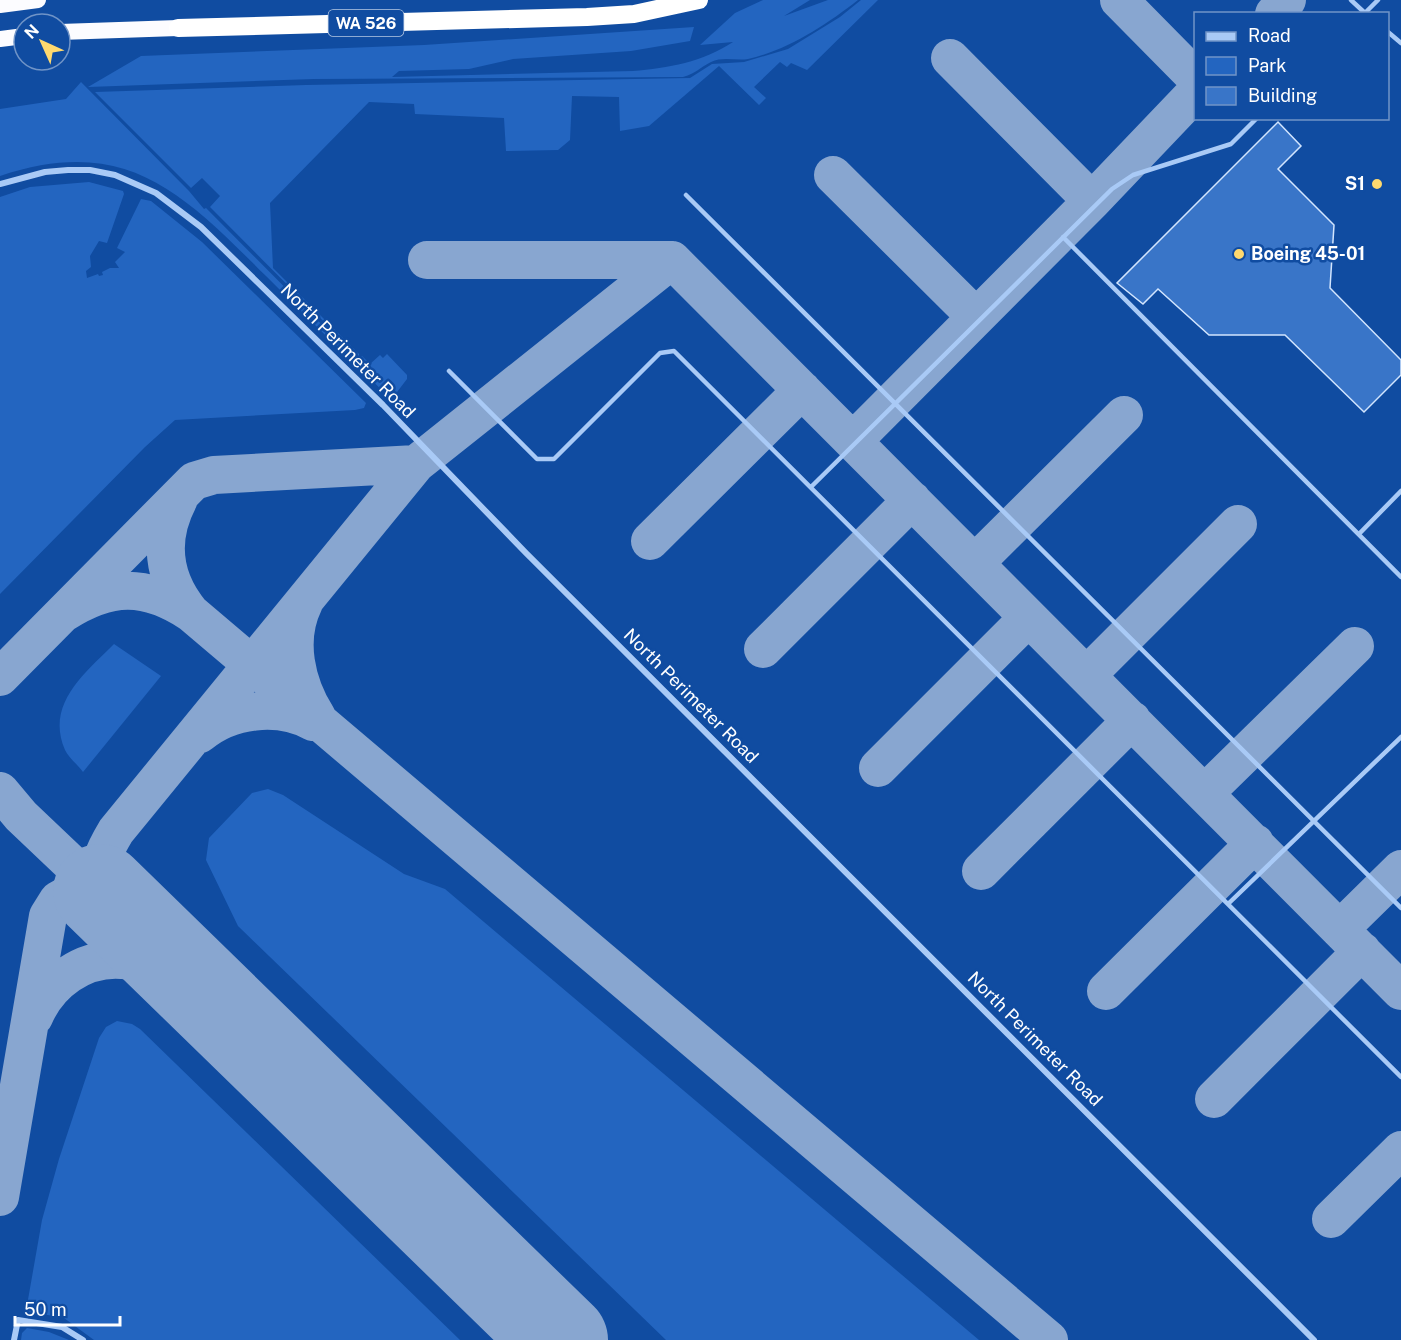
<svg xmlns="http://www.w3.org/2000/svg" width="1401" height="1340" viewBox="0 0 1401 1340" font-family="'Public Sans',sans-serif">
<rect width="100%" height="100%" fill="#104ca1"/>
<path fill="#2365c0" d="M763,0H810L784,16L828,0H858C826,25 788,50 748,59C736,61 723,56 711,62C699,68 697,73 683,77L314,79L88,87L141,56L424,45L694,27L690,41L631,51L513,59L469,69L399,71L392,77L633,71C668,68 703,62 733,42L700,45L735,13Z
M861,0H878L807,70L791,63L787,67L780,62L754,87L766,98L759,105L719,66L649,126L620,131L619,97L572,96L570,140L558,150L506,151L504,118L415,114L414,104L369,102L270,203L273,268L359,354V357L210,207L220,196L202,178L191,188L95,92L306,85L690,78L712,64L744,62L788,49L840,17Z
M81,82L189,191L204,209L206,208L357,360L362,356L370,364L380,355L383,358L387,354L407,375V379L394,396L387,395C346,356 306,316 266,276C182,193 127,134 0,176V109L66,99Z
M89,182L123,191L124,194L107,243L99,241L90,256L91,267L86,271L87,278L98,274L99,276L103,275L102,272L110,268H119L115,262L125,252L117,248L141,199L151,201L202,242L366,403L364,408L355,410L175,420L145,447L0,594V197L30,187Z
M114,644L161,676L83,772C78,765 69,758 65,750C45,704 85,673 114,644Z
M268,789L283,795L404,874L445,889L979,1340H666L238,926L206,860L209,838L252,793Z
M117,1021L132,1024L140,1029L460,1340H94L64,1318L26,1311L42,1220L59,1159L99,1038L106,1027Z
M27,1328L49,1332L69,1340H21L22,1333Z"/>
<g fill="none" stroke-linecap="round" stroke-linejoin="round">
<path stroke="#88a6d0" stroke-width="38" d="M1119,0L1196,78
M1274,14L1287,0
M950,58L1092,201
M833,175L976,317
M427,260H672
M853,441L1092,201L1196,92
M179,499C158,539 162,578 191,613
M650,541L802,390
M975,563L1124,415
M304,603C286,640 296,684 317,717
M64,613C110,584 145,583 191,613L1049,1340
M763,649L912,500
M1087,675L1238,524
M0,677L194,481L214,475L416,464
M200,734C230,709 278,703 313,722
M878,768L1028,618
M0,791L21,816L100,891
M1205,793L1355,646
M981,871L1132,720
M100,891C99,863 101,856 116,831L416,464L672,260L1401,991
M1340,929L1401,869
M1106,991L1255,843
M34,1017C49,982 83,957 122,960C146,961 171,974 194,983
M1214,1099L1362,951
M0,1197L48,916L58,900L76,890L88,893L100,891
M1331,1219L1401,1150"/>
<path stroke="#88a6d0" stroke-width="94" d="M100,891L561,1340"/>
</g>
<path fill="#3975c8" stroke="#d2e5fe" stroke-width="1.5" d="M1278,122L1301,146L1278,169L1334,225L1330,288L1401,360V375L1364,412L1285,335H1209L1158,289L1143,304L1117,283Z"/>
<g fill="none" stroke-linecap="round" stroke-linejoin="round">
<path stroke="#a9caf6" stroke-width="4.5" d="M1351,0L1366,14
M1364,14L1378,0
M1388,32L1401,43
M686,195L1401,908
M1063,237L1401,577
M449,371L537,459H554L660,353L674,351L1401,1077
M811,487L1112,189L1133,175L1231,144L1257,118
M1359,534L1401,491
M1228,904L1401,737"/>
<path stroke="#a9caf6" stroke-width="6" d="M0,184L45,172L68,170H90L115,175L156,193L201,227L383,405L526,553L1314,1340
M14,1340L18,1320L62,1327L83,1340"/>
<path stroke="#fcfcff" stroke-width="16" d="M0,5L38,0
M60,32L178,28
M0,39L24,36"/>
<path stroke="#fff" stroke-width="18" d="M178,28L587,17L634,14L699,0"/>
</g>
<g fill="#ffd96e" stroke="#104ca1" stroke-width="2">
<circle cx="1377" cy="184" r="6"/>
<circle cx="1239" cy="254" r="6"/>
</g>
<g text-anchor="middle" stroke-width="5" stroke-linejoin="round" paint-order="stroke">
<rect fill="#104ca1" stroke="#b7c9e3" stroke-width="1.5" x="328.5" y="10" width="75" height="26" rx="4.5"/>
<g font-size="16" font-weight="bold" fill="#fff">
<text x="366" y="29">WA 526</text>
</g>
<g font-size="18" font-weight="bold" fill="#fff" stroke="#104ca1" text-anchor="end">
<text x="1365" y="190">S1</text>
<text x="1251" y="260" text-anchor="start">Boeing 45-01</text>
</g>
<g font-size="18" fill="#fff" stroke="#104ca1">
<text transform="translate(348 351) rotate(45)" y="6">North Perimeter Road</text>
<text transform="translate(691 696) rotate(45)" y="6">North Perimeter Road</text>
<text transform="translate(1035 1039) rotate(45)" y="6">North Perimeter Road</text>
</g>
</g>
<rect x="1194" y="12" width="195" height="108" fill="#104ca1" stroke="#7094c7" stroke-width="1.5"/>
<rect x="1206" y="32" width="30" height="9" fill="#a9caf6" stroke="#7094c7" stroke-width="1.5"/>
<text x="1248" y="42" font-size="18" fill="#ffffff">Road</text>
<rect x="1206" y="57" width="30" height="18" fill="#2365c0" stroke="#7094c7" stroke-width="1.5"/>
<text x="1248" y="72" font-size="18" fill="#ffffff">Park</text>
<rect x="1206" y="87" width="30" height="18" fill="#3975c8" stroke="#7094c7" stroke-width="1.5"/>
<text x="1248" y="102" font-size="18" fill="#ffffff">Building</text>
<g transform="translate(42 42) rotate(315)"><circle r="28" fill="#104ca1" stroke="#7094c7" stroke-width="1.5"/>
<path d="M0-4.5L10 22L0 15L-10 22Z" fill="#ffd96e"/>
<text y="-9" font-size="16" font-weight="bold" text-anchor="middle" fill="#ffffff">N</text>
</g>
<path d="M15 1316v9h105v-9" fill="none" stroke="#ffffff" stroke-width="3"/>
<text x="24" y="1316" font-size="18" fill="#ffffff" stroke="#104ca1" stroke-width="4.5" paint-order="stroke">50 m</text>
</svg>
